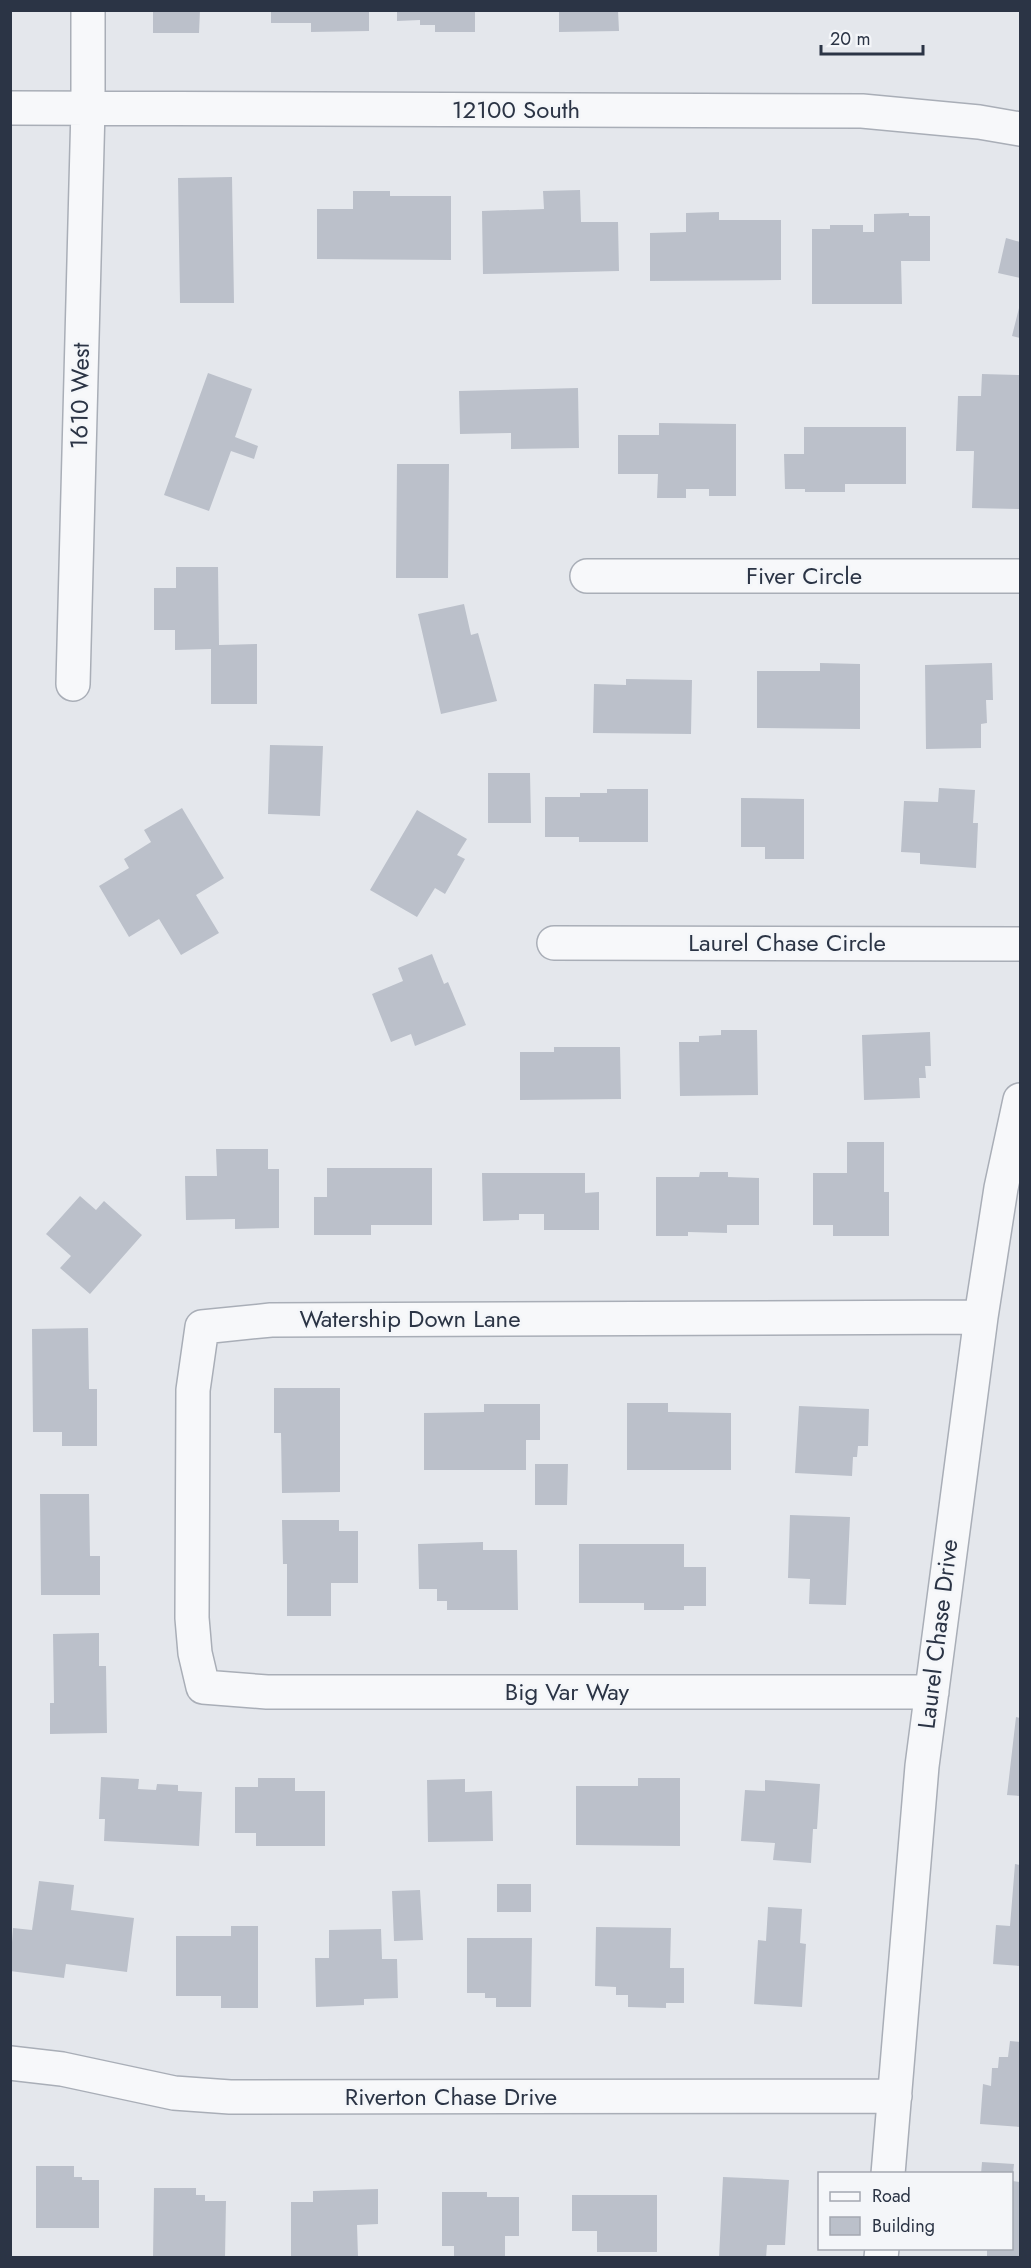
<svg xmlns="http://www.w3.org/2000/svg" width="1031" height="2268" viewBox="0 0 1031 2268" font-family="Jost,sans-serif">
<rect width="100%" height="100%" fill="#e4e7ec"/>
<path fill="#bbc0ca" d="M153,10H200L199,33H153Z
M271,10H369V31L311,32V23H271Z
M397,10H475V32H435V25H420V20L397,21Z
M559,10H618L619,31L559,32Z
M232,177L234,303H180L178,178Z
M580,190L581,222H618L619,271L483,274L482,211L544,209L543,191Z
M353,191H390V196H451V260L317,259V209H353Z
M719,212V220H781V280L650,281V233L686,232V213Z
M909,213V216H930V261H901L902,304H812V229H830V225H863V232H874V214Z
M1006,238L1020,242V278L998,273Z
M1020,304V338L1012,336Z
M208,373L252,389L235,437L258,446L254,459L231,451L209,511L164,495Z
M982,374L1020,375V509L972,508L974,451H956L958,396H981Z
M578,388L579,448L511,449V433L460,434L459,391Z
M659,423L736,424V496H709V489H686V498H657L658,474H618V435H659Z
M804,427H906V484H845V492H805V489H785L784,454H804Z
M397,464H449L448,578H396Z
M176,567H218L219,645L257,644V704H211V649L175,650V630H154V588H176Z
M464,604L471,635L478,633L497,701L441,714L418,614Z
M820,663L860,664V729L757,728V671H820Z
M992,663L993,700H986L987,723L981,724V748L926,749L925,665Z
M626,679L692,680L691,734L593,733L594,684L626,685Z
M270,745L323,746L320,816L268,814Z
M488,773H530L531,823H488Z
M939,788L975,790L973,823H978L976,868L920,864V853L901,852L904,801L938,802Z
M607,789H648V842H579V837H545V797H580V793H607Z
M741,798L804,799V859H765V847H741Z
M182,808L224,878L196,895L219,933L181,955L159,919L129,937L99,886L129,868L124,859L151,842L144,830Z
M417,810L467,839L457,855L465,859L445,894L435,888L417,917L370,890Z
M432,954L444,984L448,982L466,1025L415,1046L411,1034L391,1042L372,994L403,981L398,968Z
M721,1030H757L758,1095L680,1096L679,1042H699V1036L721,1035Z
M930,1032L931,1066H925L926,1078H919L920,1098L864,1100L862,1035Z
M554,1047H620L621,1099L520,1100V1052H554Z
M847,1142H884V1192H889V1236H833V1225H813V1173H847Z
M216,1149H268V1169H279V1228L235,1229V1219L186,1220L185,1176H217Z
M327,1168H432V1225H371V1235H314V1197H327Z
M700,1172H728V1177L759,1178V1225H727V1233L688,1232V1236H656V1177H699Z
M482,1173H585V1193L599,1192V1230H544V1214H519V1220L483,1221Z
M80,1196L96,1210L104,1201L142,1235L90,1294L60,1268L71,1256L46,1234Z
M88,1328L89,1389H97V1446H62V1432H33L32,1329Z
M274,1388H340V1492L282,1493L281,1433H274Z
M627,1403H668V1412L731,1413V1470H627Z
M484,1404H540V1440H526V1470H424V1413L484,1412Z
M799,1406L869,1409L868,1446H858L857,1457H853L852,1476L795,1473Z
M535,1464H568L567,1505H535Z
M40,1494H89L90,1556H100V1595H41Z
M790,1515L850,1517L846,1605L809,1604L810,1579L788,1578Z
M282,1520H339V1531H358V1583H331V1616H287V1564H283Z
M483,1542V1550H517L518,1610H447V1601H437V1589H419L418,1544Z
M579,1544H684V1567H706V1606H684V1610H644V1603H579Z
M99,1633V1666H106L107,1733L50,1734V1703H54L53,1634Z
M1016,1717L1020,1718V1796L1007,1795Z
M101,1777L139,1779L138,1789L156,1790L157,1784L178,1785V1791L202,1792L199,1846L104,1841L105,1819H99Z
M258,1778H295V1791H325V1846H256V1833H235V1787H258Z
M638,1778H680V1846L576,1845V1786H638Z
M465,1779V1792L492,1791L493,1841L428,1842L427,1780Z
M765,1780L820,1784L817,1829H813L811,1863L773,1860L775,1843L741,1841L745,1790L765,1791Z
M1015,1864L1020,1865V1966L993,1964L996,1925L1010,1926Z
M39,1881L74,1885L71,1910L134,1918L127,1972L66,1964L64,1978L10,1971L13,1928L32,1930Z
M497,1884H531V1912H497Z
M420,1890L423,1940L394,1941L392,1891Z
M768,1907L802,1909L800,1943L806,1944L802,2007L754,2004L758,1940L766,1941Z
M231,1926H258V2008H221V1996H176V1936H231Z
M596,1927L671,1928L670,1968H684V2003H666V2008L628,2007V1995H616V1987L595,1986Z
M381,1929L382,1959H397L398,1998L364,1999V2005L316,2007L315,1958H329V1930Z
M467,1938H532L531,2007H496V1998H485V1993H467Z
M1010,2041L1020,2042V2127L980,2124L983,2084L991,2086L992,2068H998L999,2057H1008Z
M982,2162L1014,2164L1013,2174H981Z
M36,2166H74V2177H82V2180H99V2228H36Z
M723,2177L789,2180L785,2245H767L766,2258H719Z
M1012,2181L1020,2182V2258H987V2248H1012Z
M154,2188H196V2195H205V2201H226L225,2258H153Z
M378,2189V2224L357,2225L358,2257L291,2258V2202H313V2191Z
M442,2192H487V2197H519V2236H505V2258H454V2246H442Z
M572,2195H657V2252H597V2231H572Z"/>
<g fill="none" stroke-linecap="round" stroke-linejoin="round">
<defs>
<path id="street" d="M10,108L862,111L979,122L1020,129
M587,576H1020
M73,684L88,108V10
M554,943L1020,944
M932,1692H267L203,1687L195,1653L192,1618L193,1390L202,1327L271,1320L981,1317
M10,2063L62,2069L174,2093L230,2097L895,2096
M888,2174L922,1766L981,1317L1001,1188L1020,1100
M881,2258L882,2248"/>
</defs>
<use href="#street" stroke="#a9aeb7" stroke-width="36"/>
<use href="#street" stroke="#f7f8fa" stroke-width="33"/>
</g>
<g text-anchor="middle" stroke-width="5" stroke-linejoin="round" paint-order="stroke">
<g font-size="24" fill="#2b3445" stroke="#f4f6f9">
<text x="516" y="118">12100 South</text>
<text transform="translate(80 396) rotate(-89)" y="8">1610 West</text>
<text x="804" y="584">Fiver Circle</text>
<text x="787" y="951">Laurel Chase Circle</text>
<text x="410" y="1327">Watership Down Lane</text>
<text transform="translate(938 1634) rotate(-83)" y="8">Laurel Chase Drive</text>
<text x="567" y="1700">Big Var Way</text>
<text x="451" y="2105">Riverton Chase Drive</text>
</g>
</g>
<rect width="1031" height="2268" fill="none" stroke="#2b3445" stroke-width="24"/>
<rect x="818" y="2172" width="195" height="78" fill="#f4f6f9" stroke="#a4a8b1" stroke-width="1.5"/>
<rect x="830" y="2192" width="30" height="9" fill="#f7f8fa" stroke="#a4a8b1" stroke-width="1.5"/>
<text x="872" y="2202" font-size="18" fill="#2b3445">Road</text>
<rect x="830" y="2217" width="30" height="18" fill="#bbc0ca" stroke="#a4a8b1" stroke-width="1.5"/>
<text x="872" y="2232" font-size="18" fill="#2b3445">Building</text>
<path d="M821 45v9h102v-9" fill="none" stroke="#2b3445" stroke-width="3"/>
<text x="830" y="45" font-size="18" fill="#2b3445" stroke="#f4f6f9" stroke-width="4.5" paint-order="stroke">20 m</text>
</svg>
